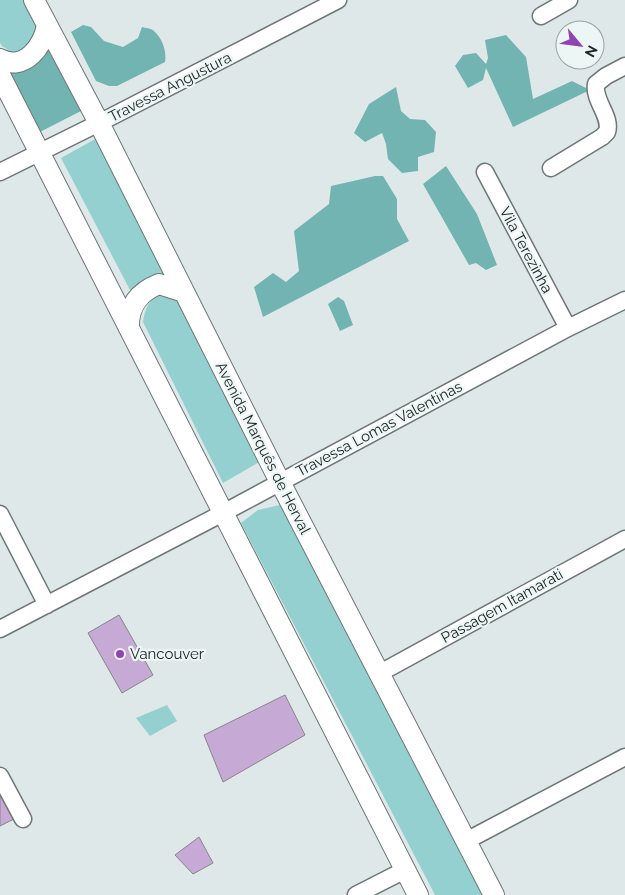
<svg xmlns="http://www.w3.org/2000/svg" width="625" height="895" viewBox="0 0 625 895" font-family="Raleway,sans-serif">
<rect width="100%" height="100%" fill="#dfe8e8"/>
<path fill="#94d0cf" d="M0,0H26L38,29L31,50L13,53L2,46L0,43Z
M97,138L167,275L131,292L61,158Z
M168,293L175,297L263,460L223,483L143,322C146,304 150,298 168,293Z
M284,504L484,895H435L241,523L258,510Z
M167,705L177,721L150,736L136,718Z"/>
<path fill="#72b4b2" d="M83,25L91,27L104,41L123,47L138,38L142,27C145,28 151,28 154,31C162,38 167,51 165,62L117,86H109L96,81L71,32Z
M48,35L81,111L38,133L3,63Z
M506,35L526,57L533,99L572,81L590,90L513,127L486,68L483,80L468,88L455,66L463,55L476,53L486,64L488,58L485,40Z
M396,87L401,111L410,119L425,120L436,132L434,152L418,157V171L402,173L388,159L386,144L382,133L365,142L354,133L369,104Z
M446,166L477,214L497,265L486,270L476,263L469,265L423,184Z
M375,176H383L397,199V219L409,241L263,317L254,287L273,273L286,282L299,271L294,231L329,204L331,186Z
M338,297L344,301L353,325L340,331L328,304Z"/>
<path fill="#c6aad5" stroke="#878389" d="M119,615L153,675L122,693L88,633Z
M285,695L305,735L223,782L204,735Z
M0,795L16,818L0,826Z
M199,837L213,863L193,874L175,855Z"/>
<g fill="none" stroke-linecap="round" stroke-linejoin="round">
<defs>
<path id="minor" d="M541,16L569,0
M551,168L602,137L607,132C612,116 593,101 596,84L606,76L625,66
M0,172L99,123L338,0
M485,172L568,328
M0,514L47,605
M0,629L223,513L568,328L625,300
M380,673L625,539
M0,776L23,819
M466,841L625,757
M356,895L405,870"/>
<path id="major" d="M34,0L99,123L280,482L494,895
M0,59C25,72 43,46 47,25
M0,75L418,895
M129,328C128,306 139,292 159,284L184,292"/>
</defs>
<use href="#minor" stroke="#6e7676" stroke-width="19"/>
<use href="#major" stroke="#6e7676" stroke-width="22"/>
<use href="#minor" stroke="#fff" stroke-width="16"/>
<use href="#major" stroke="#fff" stroke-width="20"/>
</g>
<circle fill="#9143b4" stroke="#ecf6f5" stroke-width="2" cx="120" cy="654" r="5"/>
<g text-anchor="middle" stroke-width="4.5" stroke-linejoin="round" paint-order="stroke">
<g font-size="15" fill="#212424" stroke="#ecf6f5">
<text transform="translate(170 87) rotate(-27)" y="5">Travessa Angustura</text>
<text transform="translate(526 250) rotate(62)" y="5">Vila Terezinha</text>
<text transform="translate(379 429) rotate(-28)" y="5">Travessa Lomas Valentinas</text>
<text transform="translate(263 448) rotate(63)" y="5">Avenida Marquês de Herval</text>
<text transform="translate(502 606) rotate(-29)" y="5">Passagem Itamarati</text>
</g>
<g font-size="15" fill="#212424" stroke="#ecf6f5" text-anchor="start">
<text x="130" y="659">Vancouver</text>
</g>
</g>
<g transform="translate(580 45) rotate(119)"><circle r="24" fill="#ecf6f5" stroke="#9ba2a1"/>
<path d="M0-4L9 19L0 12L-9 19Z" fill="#9143b4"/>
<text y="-8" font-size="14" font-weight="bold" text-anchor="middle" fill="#212424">N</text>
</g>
</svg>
